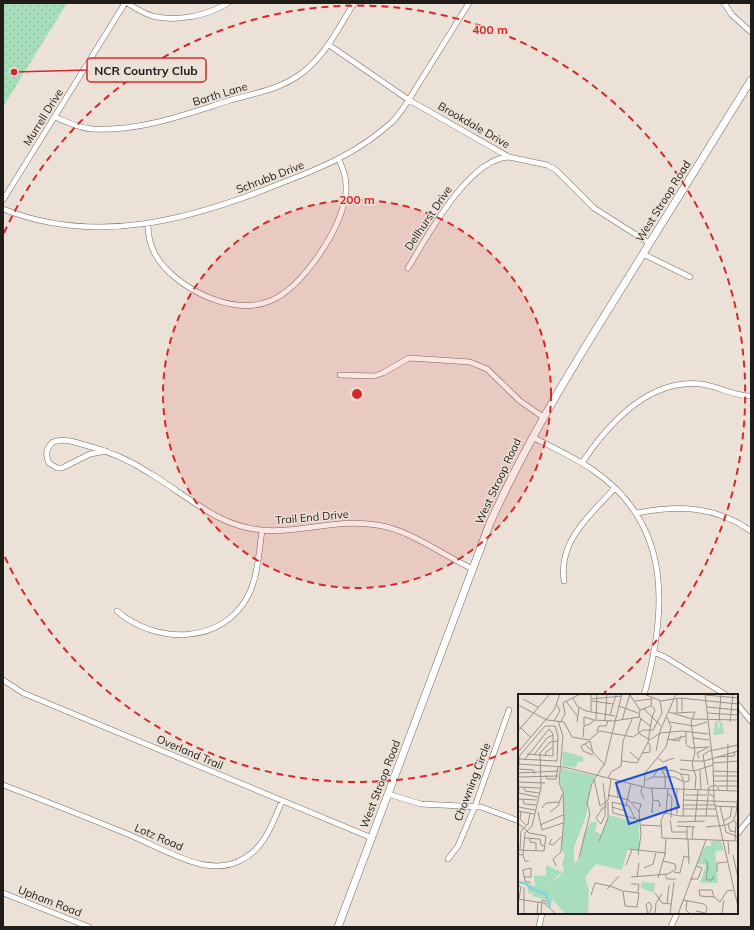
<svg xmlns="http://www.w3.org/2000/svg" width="754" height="930" viewBox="0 0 754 930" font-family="Mulish,sans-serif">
<defs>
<pattern id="grass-dots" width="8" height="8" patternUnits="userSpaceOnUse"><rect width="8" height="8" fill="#a8debc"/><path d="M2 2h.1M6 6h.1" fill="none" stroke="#90bea1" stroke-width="1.8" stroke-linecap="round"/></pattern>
</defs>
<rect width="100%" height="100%" fill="#ece1d6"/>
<path fill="url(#grass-dots)" d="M3,3H67L3,107Z"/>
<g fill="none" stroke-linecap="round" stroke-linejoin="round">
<defs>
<path id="street" d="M127,3C135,8 143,13 152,16C176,22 207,16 228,3
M724,3L732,15L751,32
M329,45L409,100L509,157L547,165L556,170L594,208L649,243
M55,117C67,122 79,128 92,129C140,132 186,114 231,100C256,93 281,89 302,73C325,56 339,27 354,3
M3,200L125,3
M3,209C96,246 190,220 279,184C321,168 358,153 392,122C404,110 412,94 421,80C437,54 453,29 469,3
M148,224C148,234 150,245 155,254C174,288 233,317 270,301C302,288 339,232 345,198C348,185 345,172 339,160
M643,254L690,277
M408,268C427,237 468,159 509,157
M340,375L374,376L383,373L409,358L470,362L487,369L520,401L543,417
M532,437C552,447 574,457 593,470C673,525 667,611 644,695
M106,451L90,454L62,468H57L49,463C45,455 46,448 53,442C64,438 74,442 85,445C109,451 130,460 151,474C174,488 196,506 220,518C279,547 320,516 377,525C411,530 442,555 473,569
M582,463C608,424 649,379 701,384C718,386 733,396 751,396
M637,513C679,505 715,506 751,531
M564,581C558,541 590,515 615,488
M117,611C156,645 224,645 249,594C258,575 259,551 262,531
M653,652L665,657L726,695
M3,680L23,693L372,838
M737,704L751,721
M3,785C46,801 88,818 130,835C153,845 176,858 200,864C214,867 227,867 239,861C264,850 272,825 282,801
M388,794L421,804L481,807L519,821
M737,834L751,817
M448,859L458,846L475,806L509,710
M3,893L89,927
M539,927L542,913
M671,927L677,913"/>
<path id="secondary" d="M338,927L490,523C530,434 581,353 633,270C672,207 711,144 751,80"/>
</defs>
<use href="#street" stroke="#736a60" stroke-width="6"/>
<use href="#secondary" stroke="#736a60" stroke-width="8"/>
<use href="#street" stroke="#fff" stroke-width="5"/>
<use href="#secondary" stroke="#fff" stroke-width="7"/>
</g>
<circle cx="357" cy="394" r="194" fill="#d62828" fill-opacity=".12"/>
<g fill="none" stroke="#d62828" stroke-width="2" stroke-dasharray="7 5">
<circle cx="357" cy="394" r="194"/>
<path d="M518 747A388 388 0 0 1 4 555M4 233A388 388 0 1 1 604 693"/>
</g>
<g text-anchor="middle" stroke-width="3" stroke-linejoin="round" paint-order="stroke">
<g font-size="11" fill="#201c18" stroke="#ece1d6">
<text transform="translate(220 94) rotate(-17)" y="4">Barth Lane</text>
<text transform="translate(43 117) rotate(-58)" y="4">Murrell Drive</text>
<text transform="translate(474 125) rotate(30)" y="4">Brookdale Drive</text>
<text transform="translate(270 177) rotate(-21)" y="4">Schrubb Drive</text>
<text transform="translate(663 201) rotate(-58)" y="4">West Stroop Road</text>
<text transform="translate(428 218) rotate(-56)" y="4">Dellhurst Drive</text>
<text transform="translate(498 481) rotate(-65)" y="4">West Stroop Road</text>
<text transform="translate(312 517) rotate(-5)" y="4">Trail End Drive</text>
<text transform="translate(190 752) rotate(23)" y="4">Overland Trail</text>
<text transform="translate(472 782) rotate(-69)" y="4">Chowning Circle</text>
<text transform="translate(380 784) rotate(-69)" y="4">West Stroop Road</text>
<text transform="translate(159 837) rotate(23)" y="4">Lotz Road</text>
<text transform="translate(50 901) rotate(21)" y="4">Upham Road</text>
</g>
</g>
<g transform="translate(518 694)">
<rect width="220" height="220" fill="#ece1d6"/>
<path d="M45,57L65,63V68L60,67L58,74L44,71ZM43,74L77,82L73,90L68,122L56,153V170L61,164L66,139L73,128H79L77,137L83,141L91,121L121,129V157L110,154L104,176L78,170L67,183L71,197L70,220H48L40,208L32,188L40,184L46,176L44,170L47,161L44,156L43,145L46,131L45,98L42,88ZM126,188L137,189L136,199L123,194V189Z" fill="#a8debc"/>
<path d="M28,171L44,178L32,189L47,220L34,205L33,212L30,206L14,202L15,198L11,200L9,191L0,189L4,188L17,192L16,181L28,182Z" fill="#a8debc"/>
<path d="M193,147H203L206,156L197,157L200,189H182L188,171L179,170L187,152H193Z" fill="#a8debc"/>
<path d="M197,27H200V35L202,33L201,28H204L206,40L196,41L195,37L199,38L196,36Z" fill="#a8debc"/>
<path fill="none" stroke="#79d1e4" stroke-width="2" d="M0,188L7,189L12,194L28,200L32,213"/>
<path fill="none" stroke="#9a928a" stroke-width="1" d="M126,0L143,7L162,4L220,10M187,0L195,69L196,107L220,213M112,1L122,16M187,1L220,4M55,4L59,12L68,17L97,22M159,4V18M5,5L20,13M73,5L104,2M48,7L59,22M74,7L95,10M117,7L133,5M0,11L29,26L46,28L54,43L71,46L82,37L115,43L125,36H135L144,19L142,7M101,12L120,19M189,13L220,16M125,14L143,32M73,17V0M164,17V4M151,18L174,25L220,26M156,19L177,18M189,19L220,21M92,21L98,1M121,23L122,16L133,12M134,23L137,16L133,11L134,4M78,25L79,0M87,26L89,0M104,26L112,0M36,27L42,17L39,11M43,27L47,20L45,9L62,0M96,27L121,23L132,32M201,27L203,0M59,28L61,13M152,28L176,32L189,28M212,28L215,0M0,31L12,43M66,32V23L76,26M0,37L32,0M168,37V50M79,38L81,32H88L90,27M122,40L132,46L142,39L164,37L190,40M122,40L120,36L123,24M65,43L66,32L72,30L76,26L96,27M175,44L191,46M149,45L161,47L163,42M154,46L167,42M72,47L63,52L65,57L75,61M72,47L75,59M92,48L104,0M67,50L87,71M168,51L173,54L192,53M138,57L142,37L158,0M0,58L36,16L42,0M112,58L121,66M125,59L132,58V51L130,48M9,60L35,62V40L31,35M16,61L29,44L35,41M27,62L28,58L35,53M199,63L216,62L217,57M140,64L145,68L156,64M181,64L179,59L189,54M7,65L31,35M162,66L175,67M104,67L119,69L130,48L134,23M175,67H186L220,57M195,69L220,67M0,70L46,73L130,94L220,97M0,75L15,76L17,80M162,75L176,77M144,76L147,82V94M182,76L183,96M176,77L195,71M195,77L220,78M0,79L1,70V63L3,60L27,32H37L40,42L39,67L1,65M0,79L40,77M163,80L171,81V87L167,88M27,81L29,85H38L40,73M195,82H220M0,83L40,82M135,83L140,75L157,77L163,80L166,88M90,84L93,78L103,72L105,47L114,25M76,85L82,112L90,106L93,85M128,86L135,83H156L166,88L165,122M195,87H220M0,88L27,89M85,89L88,112L87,114H84V115L78,124L83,130L87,122V110M98,91L100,103M190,91L185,61L191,57L220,51M200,92H220M0,93L23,94M6,93L7,97L21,99M124,93L123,98L126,105M126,93L127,79L148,53L153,33L149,23M134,94L135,107L134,115V118L135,119L134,116M150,95L148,117L143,126L144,144L220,147M177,96L178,83L174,70L177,58L173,28L177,18M209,97L210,50M1,99L20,103M150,100L154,103L153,124M90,101L111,106L121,118L123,140L120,161M167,101H191M196,103L190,99L191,93L198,91L201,96M0,105L19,106M5,106L6,110L18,111M135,106L141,107L142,113M166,106L220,108M94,108L95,119L123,126M94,108L111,112L117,125M114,108L123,110L121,118M0,111L1,93M108,111L113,90M166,111H197M197,112L219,113M202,112L208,138L220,143M0,113L17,116M94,113L107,117L109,123M24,114L28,109L41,108M165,115H198M0,117L16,120M3,118L2,125L9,132M20,118L24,136L45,129M32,118L40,112L44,101M147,119L162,122H199M159,120V95M188,122L190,102M152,126L154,138H169M216,126L218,129L217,147M205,127L212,123L214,113M159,128L187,127M177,128L180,96M0,129L11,139L28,142L26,157L0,156M210,130L212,137L218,138M22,131L45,121M123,131L143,132M159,132L177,133M188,133L208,131L215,127L218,120L220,99M7,144L22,145L23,151L27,152M12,144V148L18,149V156M34,145L31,150L35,151L43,143M174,145L175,133M169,146V133M170,146L171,170M81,147L90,124V107M210,147L211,160M110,155L148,159M2,156L3,137L10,130L12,119M0,160L5,161L7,167H11M5,161L7,139L14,132L23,94L22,59L32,48L40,47M215,161L220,184M61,164L72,120L69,109L74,89L87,69L92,48M187,165L190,170L188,186H194L196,182M108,171L114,156M38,172L35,165L43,158L46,125L45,98L41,89L45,42L40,27M126,174L135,170L138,159M156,178L162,179L166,162L172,164M199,178V169L209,168M147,180L149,185H158M7,183H13V174L5,176L7,187L13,189M113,183L150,180L158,175L157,170L145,167M119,183L121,169M140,184L147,160L148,145M172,185H180L184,174L178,172M113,190H121L120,198M0,192L3,193L1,205M6,193V220M89,195L92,192L105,197L107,212L119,213M106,197L121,199L119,213M137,199L144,209L153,210M73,201L77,189L92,192L101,182M196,203L194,196H181L182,202L196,203L202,208L209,197L215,196M0,205L26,209L38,220M165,206L186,210L189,213L188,218M169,206L168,216L171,219M149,209L151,191M178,217L192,220M19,220L20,208M23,220L24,206L28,207V210M130,220L128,211L131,208L134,212L131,220M137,220L138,209L144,200M152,220L156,188M160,220L188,146M204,220L206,206"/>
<path fill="#1d4ed8" fill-opacity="0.15" stroke="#1d4ed8" stroke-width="2" d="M148,73L161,113L111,130L98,89Z"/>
<rect width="220" height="220" fill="none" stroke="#201c18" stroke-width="2"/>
</g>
<circle cx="357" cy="394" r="6" fill="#d62828" stroke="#ece1d6" stroke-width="2"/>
<g font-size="12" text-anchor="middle" font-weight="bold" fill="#d62828" stroke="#ece1d6" stroke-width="3" stroke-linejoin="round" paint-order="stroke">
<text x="490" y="34">400 m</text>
<text x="357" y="204">200 m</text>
</g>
<path fill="none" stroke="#d62828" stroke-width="1.5" d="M14 72L87 70"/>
<circle fill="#d62828" stroke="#ece1d6" stroke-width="1.5" cx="14" cy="72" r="4"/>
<rect fill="#ece1d6" stroke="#d62828" stroke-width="1.5" x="87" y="58" width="119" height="24" rx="4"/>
<g font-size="12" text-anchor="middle" font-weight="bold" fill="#201c18">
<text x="146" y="75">NCR Country Club</text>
</g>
<rect width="754" height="930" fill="none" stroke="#201c18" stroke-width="8"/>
</svg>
